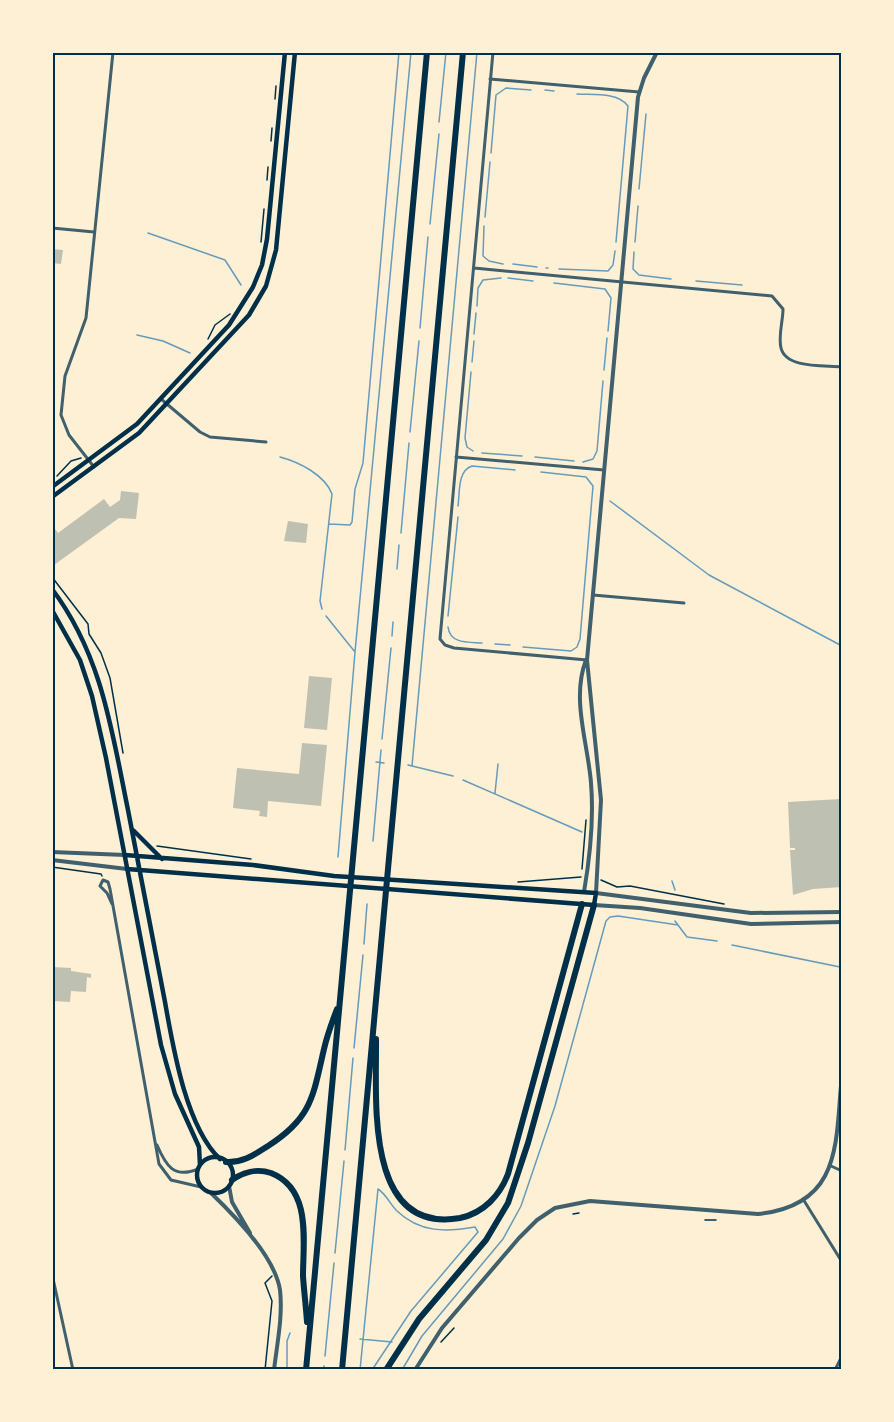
<svg xmlns="http://www.w3.org/2000/svg" width="894" height="1422" viewBox="0 0 894 1422" font-family="'Times New Roman',serif">
<rect width="100%" height="100%" fill="#fdf0d5"/>
<g fill="none" stroke-linecap="round" stroke-linejoin="round">
<path stroke="#669bbc" stroke-width="1.5" d="M545,90L554,91
M577,94C593,95 618,92 628,106L616,242
M439,122L446,52
M491,153L496,95L506,88L531,90
M639,189L646,114
M485,217L490,162
M430,224L439,134
M484,226L483,256L489,261L503,264
M148,233L225,260L241,285
M635,242L638,206
M634,252L633,269L639,275L671,279
M513,264L537,267
M546,268H548
M559,269L608,271L613,265L615,251
M508,278L533,281
M696,281L742,285
M554,283L605,289L611,298L608,331
M477,306L478,288L483,280L501,278
M420,328L428,237
M474,334L476,313
M137,335L163,341L190,353
M472,362L474,341
M604,370L607,338
M471,372L465,438L467,447L473,451
M410,432L419,341
M482,453L522,456
M280,457C299,462 325,475 332,494L320,601L322,609
M535,457L574,461
M583,462L593,459L597,451L603,381
M610,501L709,575L842,646
M458,506C460,493 457,471 472,466L515,470
M329,524L350,525L352,522L355,489L363,463L399,52
M401,533L409,443
M397,569L399,545
M326,616L355,652L338,857
M448,616L458,517
M448,627C450,644 468,642 482,643
M392,636L393,622
M495,644L510,645
M523,647L571,651L577,647L580,639L593,486L586,477L541,472
M355,652L411,52
M382,739L391,648
M376,762L384,763
M408,765L453,776
M412,766L477,52
M463,780L582,832
M495,793L498,764
M373,841L381,750
M672,881L675,890
M675,921L687,937L717,941
M364,944L367,904
M732,945L840,967
M354,1048L363,955
M345,1150L353,1058
M335,1253L344,1161
M360,1339L392,1342
M325,1356L334,1263
M287,1370V1341L290,1333
M323,1370L324,1366
M360,1370L378,1189C386,1194 390,1204 397,1211C420,1233 446,1232 475,1227L478,1232L411,1311L372,1370
M402,1370L422,1336L503,1239L521,1206L555,1106L606,921L610,917L618,916L678,925"/>
</g>
<path fill="#bec0b2" d="M52,249L63,250L61,264L52,263Z
M121,491L139,493L136,519L119,518L54,565L52,525L58,533L104,499L110,507L120,500Z
M288,521L308,524L306,543L284,541Z
M309,676L332,678L327,730L304,728Z
M302,743L327,745L321,806L268,801L267,817L259,816L260,811L233,808L237,768L299,774Z
M841,799L842,887L813,889L793,895L790,850H795V848H790L788,802Z
M52,967L71,968V971L91,974V978L87,977L86,992L71,991L70,1002L52,1001Z"/>
<g fill="none" stroke-linecap="round" stroke-linejoin="round">
<path stroke="#003049" stroke-width="1.5" d="M275,99L276,86
M271,141L272,128
M267,180L268,167
M261,242L264,209
M208,339L215,325L230,314
M57,476L71,461L81,458
M52,577L88,624L89,634L101,653L110,678L123,753
M157,846L251,859
M52,867L101,874L102,876
M582,869L586,820
M601,880L617,887L630,886L724,904
M518,882L581,877
M573,1214L579,1213
M705,1220H716
M441,1342L454,1328
M265,1370L272,1301L265,1283L272,1276"/>
<path stroke="#3f606c" stroke-width="3" d="M493,52L440,639L445,645L454,648L587,660
M490,79L639,92
M52,228L94,232
M474,268L772,296L783,309C783,321 778,336 781,348C786,369 825,365 842,367
M161,399L200,432L210,437L266,442
M456,457L604,470
M94,467L69,435L61,415L65,376L86,318L113,52
M593,595L684,603
M112,904L107,893L100,886L103,880L108,882L110,889L159,1164L171,1180L201,1187
M157,1145C166,1166 174,1179 198,1169
M831,1166L842,1171
M803,1199L842,1262
M52,1274L73,1370
M835,1370L842,1356"/>
<path stroke="#3f606c" stroke-width="4" d="M657,52L644,78L638,97L587,660L601,800L596,893L751,913L842,912
M52,852L125,855
M52,860L127,869
M584,892C590,857 594,819 591,783C588,743 571,699 586,660
M594,905L640,908L751,924L842,922
M229,1186L232,1202L250,1233
M211,1193C234,1215 275,1257 280,1290C283,1316 277,1344 274,1370
M415,1370L442,1328L519,1238L537,1220L555,1208L590,1201L758,1214C844,1205 835,1140 842,1075"/>
<path stroke="#003049" stroke-width="4.5" d="M52,487L137,424L229,325L253,287L262,265L267,239L285,52
M52,497L139,433L249,315L266,286L276,250L295,52
M52,589C102,655 112,732 128,810C140,874 153,938 165,1002C173,1047 186,1127 220,1159
M52,610L80,660L92,696L106,758L161,1045L175,1094L199,1147L200,1165
M134,831L162,859
M125,855L253,865L334,876L596,893L594,905L127,869
M197 1175a18 18 0 1 1 36 0a18 18 0 1 1-36 0Z"/>
<path stroke="#003049" stroke-width="6" d="M376,1039C377,1096 363,1235 460,1218C484,1213 500,1195 508,1174L582,904
M226,1162C243,1163 254,1155 268,1146C312,1118 313,1096 324,1049C327,1036 332,1022 337,1009
M232,1180C244,1172 256,1168 271,1173C312,1189 303,1241 303,1276C304,1291 306,1307 307,1322
M306,1370L427,52
M342,1370L463,52
M386,1370L419,1319L486,1240L508,1203L528,1143L594,905"/>
</g>
<rect width="894" height="1422" fill="none" stroke="#fdf0d5" stroke-width="108"/>
<rect x="54" y="54" width="786" height="1314" fill="none" stroke="#003049" stroke-width="2"/>
</svg>
